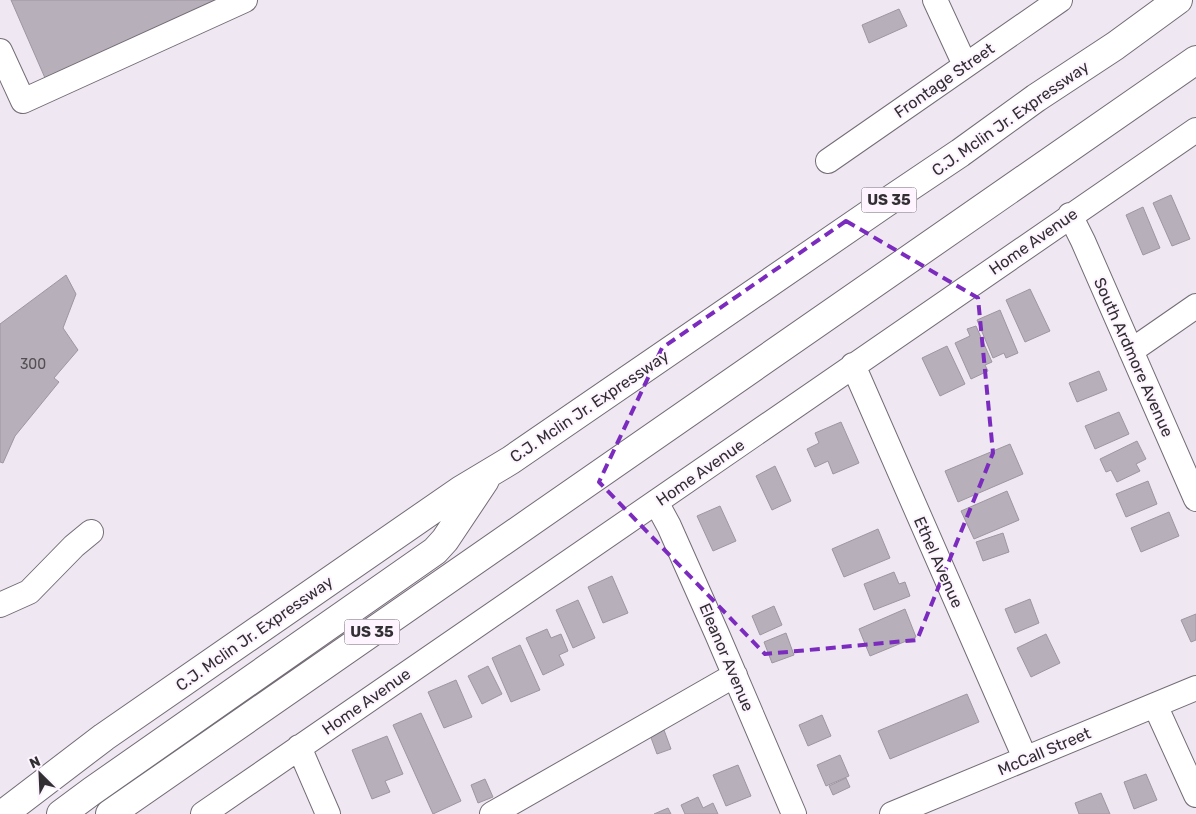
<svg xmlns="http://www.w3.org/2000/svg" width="1196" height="814" viewBox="0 0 1196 814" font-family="Rubik,sans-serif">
<rect width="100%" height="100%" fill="#efe7f2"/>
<path fill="#b7afb9" stroke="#9e96a0" d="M11,0H222L45,78Z
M899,9L907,26L869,43L862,25Z
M1171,195L1190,239L1172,246L1153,203Z
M1143,207L1160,248L1143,255L1126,215Z
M66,275L76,294L63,328L78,350L54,378L59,382L15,436L3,463L0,462V324Z
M1030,289L1050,331L1025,342L1006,300Z
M1000,310L1018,353L1006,358L1004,353L993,358L977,320Z
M976,326L992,362L985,365L988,371L971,379L955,343L970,336L967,329Z
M947,346L965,384L940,396L922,358Z
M1099,371L1107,390L1077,402L1069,383Z
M1119,412L1129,434L1095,449L1085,426Z
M841,422L859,463L833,474L828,461L815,467L807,449L819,443L815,433Z
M1137,441L1146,459L1136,464L1140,471L1117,482L1111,470L1106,472L1100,459Z
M1010,444L1023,474L958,502L945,471Z
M775,466L791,501L772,510L756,476Z
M1148,481L1157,504L1126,517L1116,494Z
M1007,491L1019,520L974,539L961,511Z
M720,506L736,541L713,551L697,516Z
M1169,512L1179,536L1141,552L1131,528Z
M878,529L890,558L844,577L832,549Z
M1003,533L1009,552L983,561L976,542Z
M894,572L899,584L905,582L910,596L874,610L864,584Z
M612,576L628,613L603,623L588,587Z
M1030,599L1039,623L1015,633L1005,609Z
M578,600L595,638L573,648L556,610Z
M774,606L782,625L760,635L752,616Z
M905,609L916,637L870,656L859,629Z
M1196,614V640L1191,642L1181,620Z
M547,629L551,638L561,634L568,651L559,655L564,665L543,675L526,638Z
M786,633L794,655L772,663L764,642Z
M1046,634L1060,663L1031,677L1017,648Z
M520,645L540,690L511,702L492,658Z
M488,666L502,694L482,704L468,676Z
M456,680L472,717L444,728L428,692Z
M967,694L979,722L890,759L878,731Z
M421,713L461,801L433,814L393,725Z
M822,715L831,736L808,746L799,725Z
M664,730L671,749L657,754L650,735Z
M387,736L403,774L385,781L390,792L372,799L352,750Z
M840,755L849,776L826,786L817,765Z
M738,765L751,796L726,806L713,775Z
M1146,774L1157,800L1134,809L1124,782Z
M846,778L850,787L833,795L829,786Z
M485,779L493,797L478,803L471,785Z
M1101,793L1110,814H1079L1075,803Z
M698,797L703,808L713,803L718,814H685L681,805Z
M668,808L671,814H654Z"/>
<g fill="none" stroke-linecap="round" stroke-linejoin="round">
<defs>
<path id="minor" d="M935,0L965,65
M0,51L23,101L245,0
M828,161L1060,0
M1070,215L1083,241L1196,499
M1131,351L1196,306
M853,365L1025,758
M656,502L669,526L717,634L794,814
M0,605L29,592L74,546L91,532
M1155,705L1196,795
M299,747L328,814
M203,814L1196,130
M492,814L735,675
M892,814L1196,688"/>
<path id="highway" d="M3,814L104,737L461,490L511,460L884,204L960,153L1036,98L1115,46L1178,0
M61,814L92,791L435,551L445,540L485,480
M110,814L1196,60"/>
</defs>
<use href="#minor" stroke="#736b75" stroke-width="26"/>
<use href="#highway" stroke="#736b75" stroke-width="30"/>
<use href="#minor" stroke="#fff" stroke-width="24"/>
<use href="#highway" stroke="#fff" stroke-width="28"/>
</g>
<path fill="none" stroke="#7b2cbf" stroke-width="4" stroke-dasharray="10 6" stroke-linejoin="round" d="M846,221L978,298L993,453L917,640L765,654L599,482L662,348Z"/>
<g text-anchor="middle" stroke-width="4" stroke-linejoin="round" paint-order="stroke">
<g font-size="14" fill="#534f54">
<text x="33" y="369">300</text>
</g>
<g fill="#fdf4ff" stroke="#6f6a70" stroke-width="1">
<rect x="861.5" y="187.5" width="55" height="25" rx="4"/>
<rect x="344.5" y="619.5" width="55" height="25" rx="4"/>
</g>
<g font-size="15" font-weight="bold" fill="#322f33">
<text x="889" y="205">US 35</text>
<text x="372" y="637">US 35</text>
</g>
<g font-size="16" fill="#322f33" stroke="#fdf4ff">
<text transform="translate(944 80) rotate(-35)" y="6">Frontage Street</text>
<text transform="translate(1010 118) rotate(-35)" y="6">C.J. Mclin Jr. Expressway</text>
<text transform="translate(1033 241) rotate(-35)" y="6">Home Avenue</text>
<text transform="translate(1134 357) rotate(66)" y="6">South Ardmore Avenue</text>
<text transform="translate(589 406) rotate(-34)" y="6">C.J. Mclin Jr. Expressway</text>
<text transform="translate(700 472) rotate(-35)" y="6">Home Avenue</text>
<text transform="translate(939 562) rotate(66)" y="6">Ethel Avenue</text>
<text transform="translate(254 633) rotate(-35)" y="6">C.J. Mclin Jr. Expressway</text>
<text transform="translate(727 657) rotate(67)" y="6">Eleanor Avenue</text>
<text transform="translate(366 701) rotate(-35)" y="6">Home Avenue</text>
<text transform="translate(1044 751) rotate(-23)" y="6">McCall Street</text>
</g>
</g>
<g transform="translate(40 774) rotate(336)" stroke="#fdf4ff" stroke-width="4" paint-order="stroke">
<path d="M0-4L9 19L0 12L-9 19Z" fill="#322f33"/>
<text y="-8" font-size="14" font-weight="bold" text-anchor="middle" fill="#322f33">N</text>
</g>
</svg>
